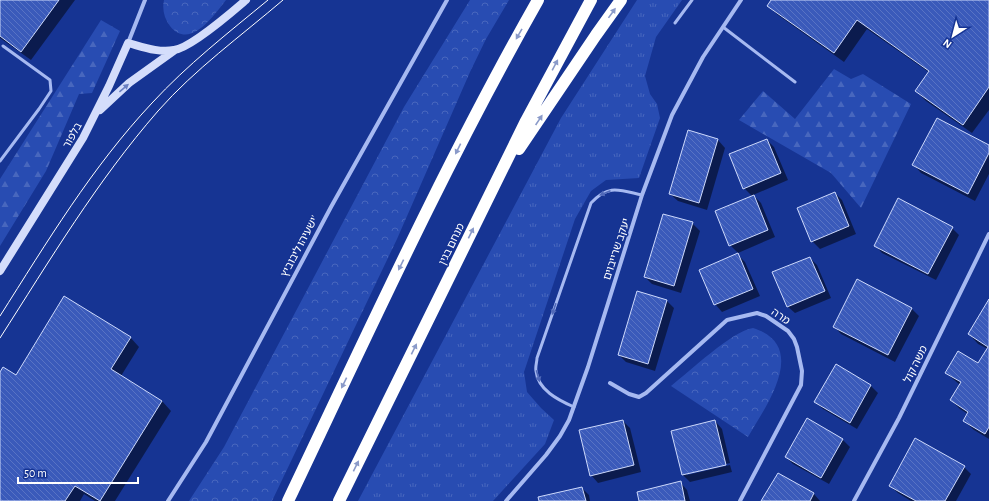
<svg xmlns="http://www.w3.org/2000/svg" width="989" height="501" viewBox="0 0 989 501" font-family="'Alegreya Sans','Noto Sans Hebrew',sans-serif">
<defs>
<pattern id="grass-tufts" width="24" height="20" patternUnits="userSpaceOnUse"><rect width="24" height="20" fill="#284cb2"/><path d="M3 7l-1-3M5 7V3M7 7l1-3M15 17l-1-3M17 17v-4M19 17l1-3" fill="none" stroke="#4867be"/></pattern>
<pattern id="forest-firs" width="22" height="20" patternUnits="userSpaceOnUse"><rect width="22" height="20" fill="#284cb2"/><path d="M5 1l3.5 6h-7zM16 11l3.5 6h-7z" fill="#4867be"/></pattern>
<pattern id="park-crowns" width="20" height="18" patternUnits="userSpaceOnUse"><rect width="20" height="18" fill="#284cb2"/><path d="M2 6a3 3 0 1 1 6 0M12 15a3 3 0 1 1 6 0" fill="none" stroke="#4867be"/></pattern>
<pattern id="building-back-hatch" width="6" height="6" patternUnits="userSpaceOnUse"><rect width="6" height="6" fill="#3a5aba"/><path d="M-1 5l2 2M0 0l6 6M5-1l2 2" fill="none" stroke="#5873c4"/></pattern>
</defs>
<rect width="100%" height="100%" fill="#163493"/>
<path fill="url(#grass-tufts)" d="M637,0H682L656,37L645,76L650,94L657,104L660,118L639,178L606,180L591,191L575,219L524,372L527,392L541,408L554,420L545,444L493,501H358L561,118Z"/>
<path fill="url(#forest-firs)" d="M101,20L120,31L92,93L79,94L46,171L0,246V179Z
M834,69L851,79L863,74L911,104L861,208L831,173L739,120L763,91L795,119Z"/>
<path fill="url(#park-crowns)" d="M164,0H226C214,15 190,51 170,26C164,18 162,9 164,0Z
M470,0H509L486,39L470,72L397,239L272,501H189L224,447L404,107Z
M753,328C810,346 766,406 748,437L671,386C689,372 732,331 753,328Z"/>
<path fill="#0007" d="M0,0H75L31,60L0,38Z
M772,0H989V110L972,133L926,101L916,91L930,73L867,29L844,62L778,15L768,6Z
M718,140L725,148L707,210L678,201L670,194Z
M767,140L774,147L788,180L753,195L761,203L775,237L738,253L730,245L752,196L744,188Z
M989,146V174L975,201L921,173L914,165Z
M835,193L842,200L856,234L820,249L812,241Z
M692,223L700,231L681,293L652,284L645,277Z
M952,228L959,235L936,280L882,253L875,245Z
M738,255L745,262L760,296L722,312L715,304Z
M810,258L817,265L831,298L795,313L787,306Z
M858,281L912,309L919,316L895,362L841,334L834,326Z
M667,301L674,308L655,371L626,362L619,355Z
M989,301V439L974,430L964,421L968,414L960,409L951,400L960,385L946,373L979,364L988,349L978,344L969,334Z
M130,337L139,347L121,376L162,401L171,411L115,501H95L84,494L80,501H0V374L16,376Z
M836,366L871,386L878,393L857,429L823,409L815,402Z
M807,420L843,440L850,447L829,484L793,464L786,457Z
M623,421L630,428L641,472L598,483L591,475Z
M715,421L722,429L730,463L687,473V475L730,465L732,472L690,482L683,475Z
M964,467L971,474L956,501H911L898,493L890,486Z
M778,474L814,494L820,501H762Z
M680,482L687,490L690,501H640Z
M582,488L589,495L590,501H540Z"/>
<path fill="url(#building-back-hatch)" stroke="#cdd9fc" d="M0,0H59L21,52L0,36Z
M771,0H989V87L963,125L915,91L929,71L857,20L834,53L767,6Z
M937,118L989,145V153L968,194L912,165Z
M688,130L718,139L699,203L669,194Z
M767,139L781,173L743,189L729,154Z
M835,192L849,226L811,242L797,208Z
M754,195L768,230L729,246L715,211Z
M898,198L953,227L928,274L874,246Z
M663,214L693,222L674,286L644,277Z
M738,253L753,289L714,305L699,270Z
M810,257L825,291L787,307L772,272Z
M857,279L912,308L888,355L833,327Z
M637,291L667,300L648,364L618,355Z
M64,296L131,337L111,369L162,401L100,501L75,486L65,501H0V372L3,367L16,375Z
M989,299V427L985,434L963,421L968,412L950,400L961,382L945,373L958,351L978,363L988,347L968,334Z
M836,364L871,385L850,423L814,402Z
M807,418L843,439L821,478L785,457Z
M623,420L634,465L590,476L579,430Z
M715,420L726,465L682,475L671,431Z
M915,438L965,466L945,501H916L889,486Z
M778,473L814,493L810,501H761Z
M681,481L685,501H639L637,492Z
M582,487L586,501H539L538,497Z"/>
<g fill="none" stroke-linecap="round" stroke-linejoin="round">
<path stroke="#a6b9f1" stroke-width="3" d="M675,23L692,0
M723,27L795,82
M0,161L39,109L51,91L50,80L3,46
M574,407C558,400 538,390 536,371C535,367 537,362 537,358L591,203C609,184 619,190 642,195"/>
<path stroke="#a6b9f1" stroke-width="4" d="M128,43L145,0
M610,383L629,394L639,397L646,393L727,320L757,313L766,316L788,331L794,339L797,347L802,371L801,385L740,501
M168,501L206,442L331,207L447,0
M506,501L546,455L560,436L569,420L588,367L642,195L672,115L703,57L741,0
M854,501L899,418L989,234"/>
<path stroke="#d4ddfb" stroke-width="8" d="M100,110L129,83L175,50
M0,271L83,138L109,86L128,43C143,47 159,53 174,50C191,48 232,12 246,0"/>
<path stroke="#fff" stroke-width="12" d="M519,149L596,35L621,0
M288,501C368,333 446,162 538,0
M339,501L526,121L591,0"/>
<path stroke="#fff" stroke-width="1" d="M0,316C47,242 92,167 152,103C187,65 228,33 268,0
M0,338C50,260 97,181 158,111C195,69 241,36 283,0"/>
</g>
<defs><path id="oneway-solid" d="M-6-.8H1V-3.2L6.5 0L1 3.2V.8H-6Z"/></defs>
<g fill="#8a9ac9">
<use href="#oneway-solid" transform="translate(612 13) rotate(-54)"/>
<use href="#oneway-solid" transform="translate(519 34) rotate(120)"/>
<use href="#oneway-solid" transform="translate(555 65) rotate(-62)"/>
<use href="#oneway-solid" transform="translate(539 120) rotate(-56)"/>
<use href="#oneway-solid" transform="translate(458 149) rotate(116)"/>
<use href="#oneway-solid" transform="translate(471 233) rotate(-64)"/>
<use href="#oneway-solid" transform="translate(401 265) rotate(116)"/>
<use href="#oneway-solid" transform="translate(414 349) rotate(-64)"/>
<use href="#oneway-solid" transform="translate(344 383) rotate(116)"/>
<use href="#oneway-solid" transform="translate(356 466) rotate(-64)"/>
</g>
<use fill="#6b80c2" href="#oneway-solid" transform="translate(124 88) rotate(-40)"/>
<g fill="#5069b9">
<use href="#oneway-solid" transform="translate(605 193) rotate(157)"/>
<use href="#oneway-solid" transform="translate(554 309) rotate(109)"/>
<use href="#oneway-solid" transform="translate(538 376) rotate(74)"/>
</g>
<g text-anchor="middle" stroke-width="3" stroke-linejoin="round" paint-order="stroke">
<g font-size="11" fill="#fff" stroke="#163493">
<text transform="translate(72 135) rotate(-61)" y="4">בלפור</text>
<text transform="translate(451 244) rotate(-64)" y="4">מנחם בגין</text>
<text transform="translate(299 246) rotate(-62)" y="4">ישעיהו ליבוביץ'</text>
<text transform="translate(616 249) rotate(-72)" y="4">יעקב שרייבוים</text>
<text transform="translate(781 316) rotate(35)" y="4">מרה</text>
<text transform="translate(915 364) rotate(-64)" y="4">משה קול</text>
</g>
</g>
<g transform="translate(953 36) rotate(216)" stroke="#163493" stroke-width="3" paint-order="stroke">
<path d="M0-3L7 15L0 10L-7 15Z" fill="#ffffff"/>
<text y="-6" font-size="11" font-weight="bold" text-anchor="middle" fill="#ffffff">N</text>
</g>
<path d="M18 477v6h120v-6" fill="none" stroke="#ffffff" stroke-width="2"/>
<text x="24" y="477" font-size="12" fill="#ffffff" stroke="#163493" stroke-width="3" paint-order="stroke">50 m</text>
</svg>
